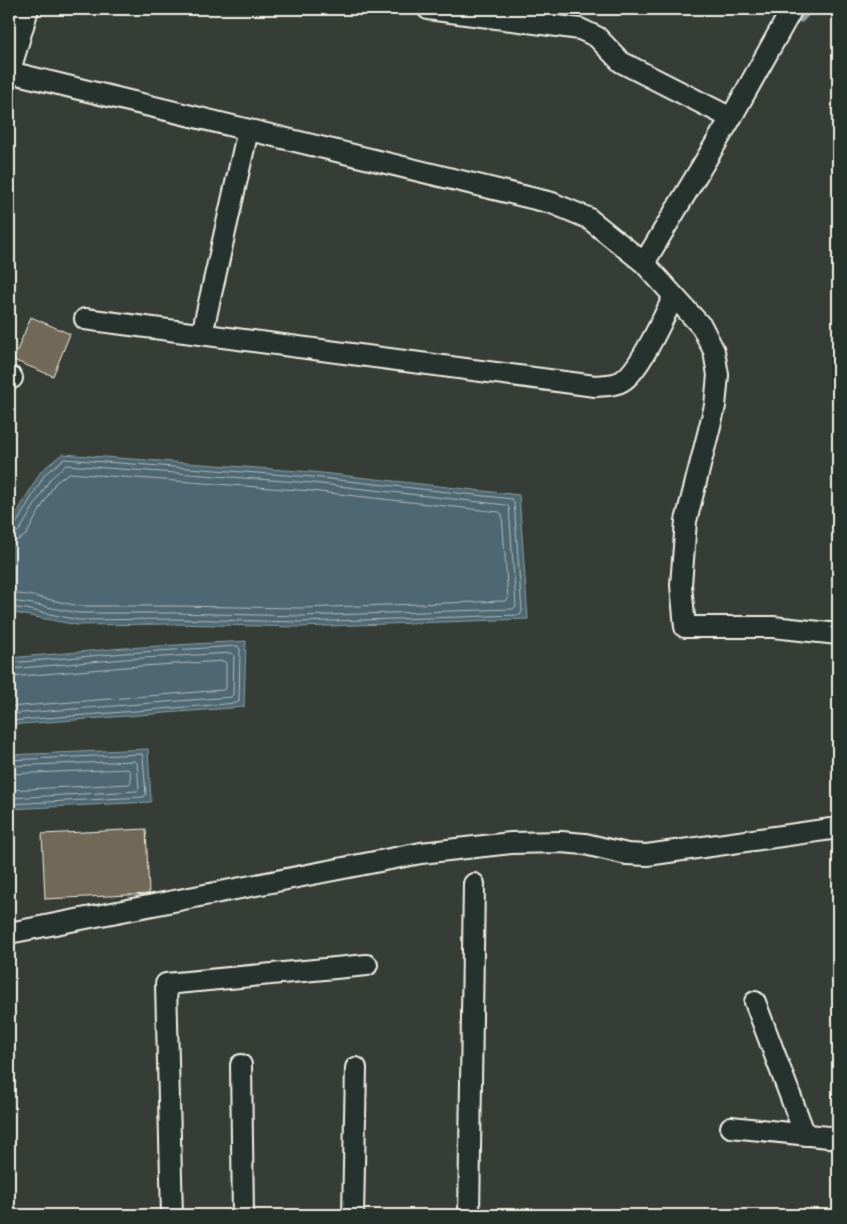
<svg xmlns="http://www.w3.org/2000/svg" width="847" height="1224" viewBox="0 0 847 1224" font-family="Kalam,sans-serif">
<rect width="100%" height="100%" fill="#353d36"/>
<filter id="ink" filterUnits="userSpaceOnUse"><feTurbulence type="fractalNoise" baseFrequency=".02" numOctaves="2"/><feDisplacementMap in="SourceGraphic" scale="10" xChannelSelector="R" yChannelSelector="G"/><feConvolveMatrix kernelMatrix="1 2 1 2 8 2 1 2 1" color-interpolation-filters="sRGB"/></filter>
<g filter="url(#ink)">
<path fill="#4e6873" stroke="#909fa2" d="M62,454L313,472L519,495L528,619L300,627L172,624L77,625L9,612V527L41,471Z
M246,641L244,707L9,725V658L124,648Z
M148,749L151,802L9,809V755Z"/>
<g fill="none" stroke-linecap="round" stroke-linejoin="round">
<path stroke="#b2bab9" stroke-width="1" d="M9,528L15,526L45,474L64,459L312,477L512,499L514,502L522,612L520,615L300,622L173,619L78,620L26,609L9,607
M9,535L15,534L20,530L50,479L66,465L312,483L506,505L509,507L516,606L513,609L300,616L173,613H78L27,603L9,601
M9,542L18,540L26,535L55,483L69,473L311,491L499,512L502,514L508,599L505,601L300,608L173,606H79L28,595L9,593
M9,663L125,653L238,646L240,649L239,701L237,703L9,721
M9,669L125,659L231,653L234,655L233,695L231,697L9,714
M9,677L126,667L224,661L226,663V688L223,690L9,707
M9,760L142,754L143,757L146,795L143,797L9,804
M9,766L135,761L137,763L139,789L137,791L9,798
M9,774L128,769L130,771L131,782L129,784L9,790"/>
<path stroke="#909fa2" stroke-width="7" d="M801,19L810,9"/>
</g>
<path fill="#716759" stroke="#f4f1e8" d="M31,317L70,334L53,376L13,360Z
M146,829L149,894L45,899L42,834Z"/>
<g fill="none" stroke-linecap="round" stroke-linejoin="round">
<defs>
<path id="street" d="M428,9L580,29L597,37L621,62L731,118
M9,72L552,203L588,218L644,263L702,327L714,351L718,375L715,406L686,521L681,585L685,627H773L838,634
M9,74L28,9
M644,263L731,118L792,9
M85,319L595,386C604,385 614,386 622,381C640,371 664,316 674,296
M202,334L248,130
M9,377L12,378
M9,933L421,853L511,843L561,842L585,844L627,854L647,855L838,828
M755,1002L805,1135
M241,1065L243,1215
M731,1127L838,1138
M172,1215L166,984L367,965
M353,1215L356,1068
M469,1215L474,884"/>
</defs>
<use href="#street" stroke="#f4f1e8" stroke-width="24"/>
<use href="#street" stroke="#26332d" stroke-width="20"/>
</g>
</g>
<rect width="847" height="1224" fill="none" stroke="#26332d" stroke-width="30"/>
<rect x="15" y="15" width="817" height="1194" fill="none" stroke="#f4f1e8" stroke-width="2" filter="url(#ink)"/>
</svg>
